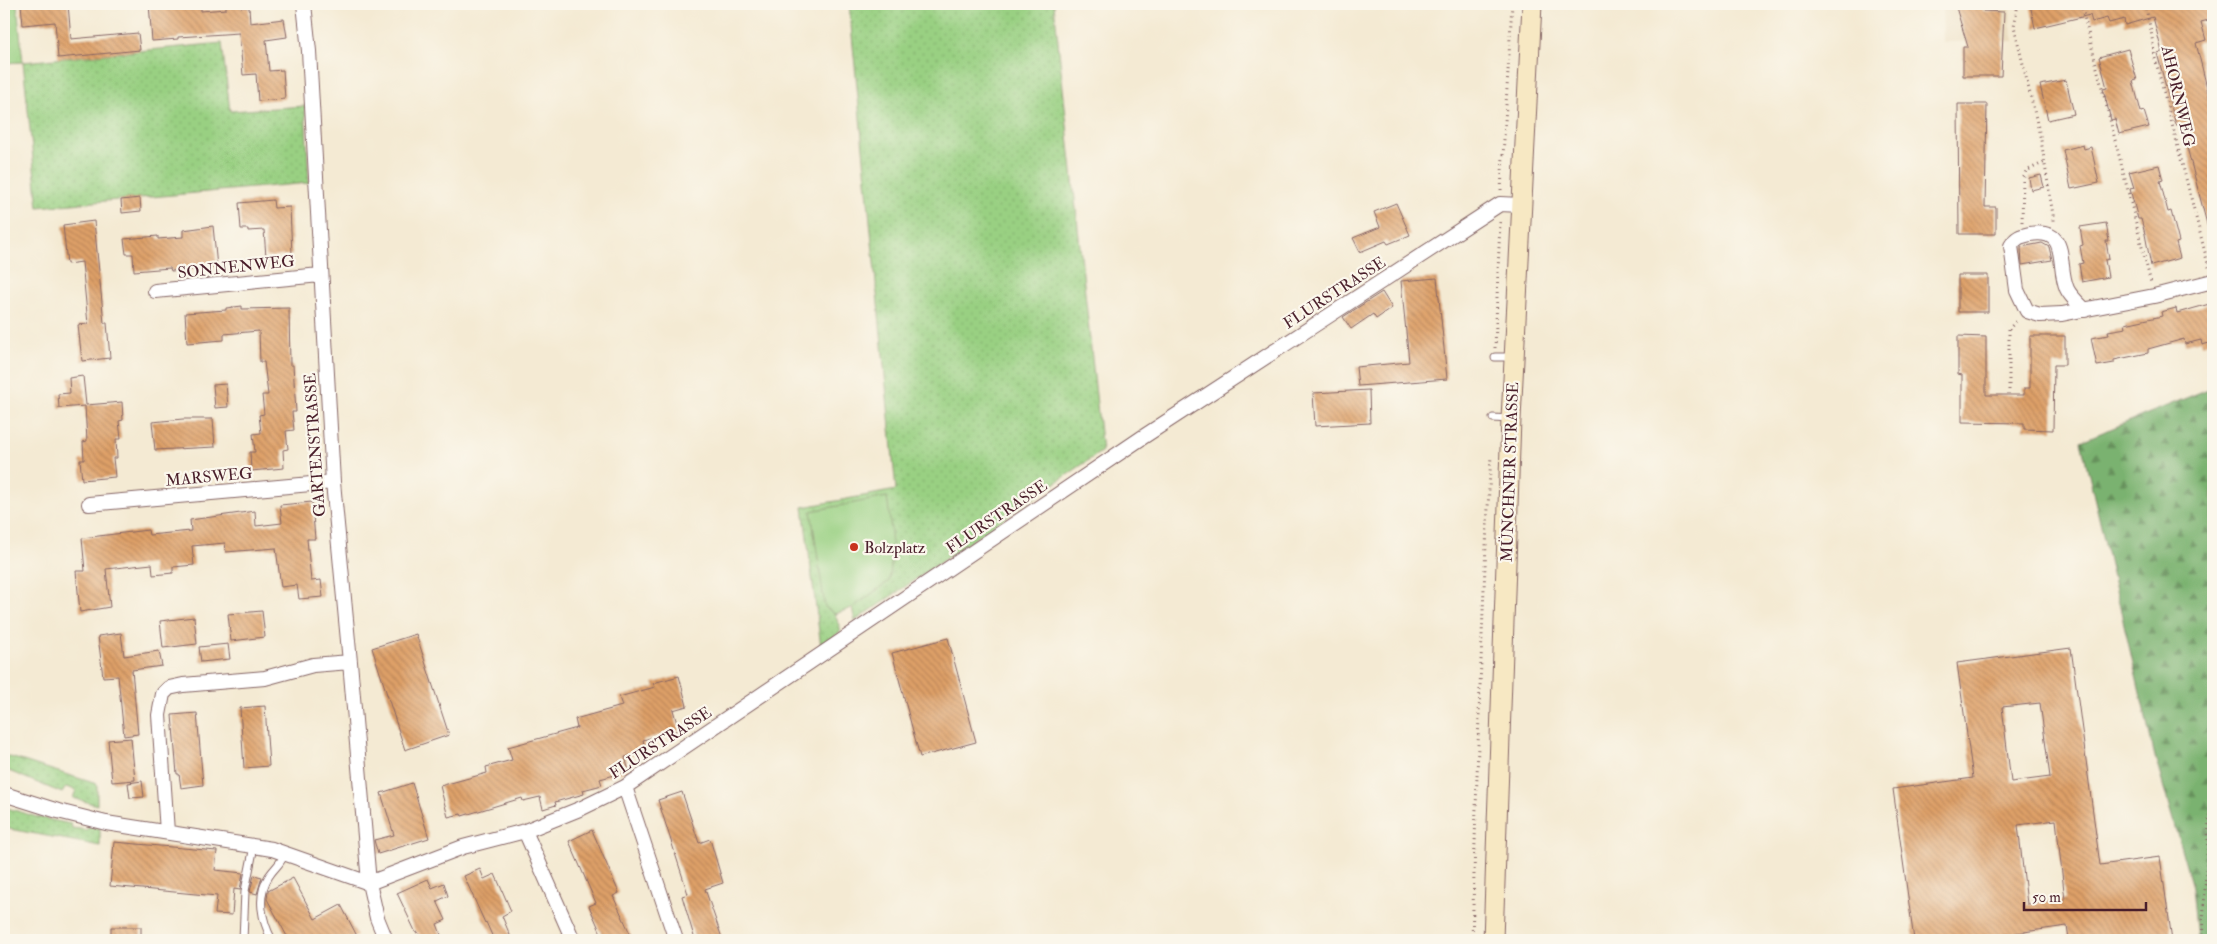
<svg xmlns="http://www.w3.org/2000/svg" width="2217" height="944" viewBox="0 0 2217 944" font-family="'IM FELL Double Pica',serif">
<defs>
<pattern id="grass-dots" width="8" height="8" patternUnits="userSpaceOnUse" patternTransform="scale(1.25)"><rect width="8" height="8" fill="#99d082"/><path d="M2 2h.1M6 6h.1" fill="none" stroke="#85b270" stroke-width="1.8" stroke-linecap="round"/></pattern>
<pattern id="forest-firs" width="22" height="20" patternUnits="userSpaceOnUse" patternTransform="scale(1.25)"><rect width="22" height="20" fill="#7ab270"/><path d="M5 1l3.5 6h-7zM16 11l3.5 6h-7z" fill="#66905c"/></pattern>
<pattern id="building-back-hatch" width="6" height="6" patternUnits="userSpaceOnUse" patternTransform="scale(1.25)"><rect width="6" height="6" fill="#dea068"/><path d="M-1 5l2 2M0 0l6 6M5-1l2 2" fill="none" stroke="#b68256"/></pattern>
</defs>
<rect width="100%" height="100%" fill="#fbf7ec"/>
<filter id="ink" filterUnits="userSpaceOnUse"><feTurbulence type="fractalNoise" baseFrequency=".02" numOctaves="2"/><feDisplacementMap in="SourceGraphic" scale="10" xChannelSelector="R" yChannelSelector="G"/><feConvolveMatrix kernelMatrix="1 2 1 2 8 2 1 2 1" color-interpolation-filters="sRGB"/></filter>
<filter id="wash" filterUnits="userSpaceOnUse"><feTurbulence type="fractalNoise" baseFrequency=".0096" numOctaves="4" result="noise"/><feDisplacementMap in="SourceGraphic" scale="20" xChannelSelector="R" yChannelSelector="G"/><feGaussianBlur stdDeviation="1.12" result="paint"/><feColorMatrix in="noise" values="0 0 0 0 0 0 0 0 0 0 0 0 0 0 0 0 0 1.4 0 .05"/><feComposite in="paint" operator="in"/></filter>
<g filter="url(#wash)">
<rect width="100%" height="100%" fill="#f4ead3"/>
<path fill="#e9d9ba" d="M1942,4H2011L2010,24L2014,41L1943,42Z"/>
<path fill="url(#grass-dots)" stroke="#727856" d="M849,4H1054L1102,451L855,621L852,608L889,581L825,607L835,614L841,631L821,647L803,507L896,490Z
M222,43L230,111L305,106L309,183L38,207L23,62Z
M4,755L97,784V805L73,798L76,790L66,787L62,793L4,769Z
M4,807L37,817L71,824L72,828L87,830L88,827L100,828V846L4,828Z"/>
<path fill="url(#forest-firs)" stroke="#62684e" d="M2213,387V940H2197L2192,887L2155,757L2081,441Z"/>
<path fill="#99d082" stroke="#727856" d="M4,4H17L23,62L4,63Z
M887,497C891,526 894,552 889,581L852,608L835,614L825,607L811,511Z"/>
<g id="blocks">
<path fill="url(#building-back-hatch)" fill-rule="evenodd" d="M21,4H68L71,39L138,33L140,50L58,58L55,22L23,25Z
M149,4H201V11L226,9V4H240L241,7H249L250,23L284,19L287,37L266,40L269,71L283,70L285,99L258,101L256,74L243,75L239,33L178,37V39L152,41Z
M1955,4H1980L1983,11L2004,12L2001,76H1963V47H1968Z
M2030,4H2213V19L2201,22L2206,40L2196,43L2213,112V231L2209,232L2181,124L2176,125L2157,53L2162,52L2153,17L2125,25L2124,19L2109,23L2107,18L2092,22L2090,15L2035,28Z
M2128,49L2137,80L2133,81L2141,112L2144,111L2149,127L2119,134L2115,119L2111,120L2103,89L2107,88L2099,57Z
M2066,80L2074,114L2048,120L2040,85Z
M1958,104H1987L1985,207H1996V234H1959Z
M2083,145L2084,149L2091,147L2099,183L2071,189L2063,150Z
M2159,165L2163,180L2160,181L2168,212L2171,211L2179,242L2176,243L2180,258L2151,266L2145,234L2141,219H2138L2130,189L2134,188L2129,172Z
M2041,175L2044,187L2031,190L2029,178Z
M140,198L141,211L122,213L121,200Z
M273,200L274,208L290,207L292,255L266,257L264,230L248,231V229H241L239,203Z
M1396,203L1410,235L1388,244L1386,241L1360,252L1353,238L1380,227L1374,212Z
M94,221L104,323H107L110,358L82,361L78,325L88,324L82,262L67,264L63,225Z
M2106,223L2109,241H2106L2109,259L2105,260L2108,277L2082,282L2079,264L2083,263L2080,246L2083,245L2080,227Z
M213,226L217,267L186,270L171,271L170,268L134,271L133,254H126L124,239L158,236V239L183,237V230Z
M2042,243L2049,247L2052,260L2022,265L2021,247Z
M1958,275H1988V312H1958Z
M1437,278L1447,379L1358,386L1356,367L1409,362L1401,281Z
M1382,292L1392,308L1376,319L1373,314L1351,329L1343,317Z
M2213,303V342L2202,345L2201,340L2185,344L2184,339L2148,349V353L2114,360V363L2097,366L2091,338L2109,335L2108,331L2126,328L2125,324L2162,316L2161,312L2176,308L2177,313Z
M242,306V309L289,308L290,365H293L296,412H292L294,430L286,431L288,449L283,450L284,468L251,471L250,452H255L253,434L261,433L259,415L264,414L262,395H268L264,362H260L259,331L224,334V340L187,343L185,313L226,310V308Z
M1958,336L1986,337V395H2024V388H2030V336H2065V365H2054L2053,430L2024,429V423L1962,422V375L1958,374Z
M83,376L86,405L122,402L123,420L119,421L121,439H116L117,458H113L115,477L82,480L80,460H84L83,442L87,441L85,406L59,408L58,394L70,393L69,378Z
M226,384L228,407L215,408L213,385Z
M1369,390L1370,423L1315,426L1313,393Z
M183,419H213L215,447L155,450L152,422Z
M312,502L315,539H307L311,581L321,580L323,597L299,599L297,585L281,587L276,548L226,552L225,543L192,546L194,565L173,567V573L153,575L152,564L106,569L110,607L80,612L76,571H85L82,538L148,530L149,535L191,531L190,520L255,511L256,526L282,523L280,505Z
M262,611L265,637L231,641L228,614Z
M194,617L197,644L163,648L160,621Z
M121,633L124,656L159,651L162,666L132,670L138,734L124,736L118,676L103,677L98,636Z
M416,634L449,735L405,750L372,648Z
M948,638L976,742L920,757L892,653Z
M228,644L230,659L201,662L199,647Z
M2071,648L2100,865L2160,857L2172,940H2069L2067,926L1995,936V940H1914L1893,789L1973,778L1957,663ZM2040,703L2050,777L2011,782L2002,707ZM2056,820L2065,900L2027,904L2018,825Z
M679,676L687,706L673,710L679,730L643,740L646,752L625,757L629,771L600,779L602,785L583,790L584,794L555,802L556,805L543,809L540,797L523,801L522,798L462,816L461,814L448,817L440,786L487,773L486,767L512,760L508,747L577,728L575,719L622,706L619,697L655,687L653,683Z
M265,706L269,766L244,768L240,708Z
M197,713L203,785L181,788L179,774H177L172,715Z
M131,738L135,780L112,782L108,740Z
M142,781L144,797L130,798L128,783Z
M412,783L429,838L378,854L374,840L394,835L381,793Z
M682,792L699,843L710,839L723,883L705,889L722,938L713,940H695L682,896L688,894L658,800Z
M592,830L619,893L613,896L633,940H604L589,906L596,903L569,841Z
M114,842L217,851L215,870L243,873L240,890L234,889L232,915L215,914L217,896L110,886Z
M480,869L484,879L495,874L511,911L502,916L512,940H494L486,922L485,923L464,876Z
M254,875L262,877L257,894L250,892Z
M293,878L315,919L341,905L357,936L348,940H289L267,899L268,891Z
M428,879L432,888L444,883L448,896L437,901L446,920L437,924L443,940H422L418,932L416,933L397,893Z
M111,927H141V940H111Z"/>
</g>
</g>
<g filter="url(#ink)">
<use href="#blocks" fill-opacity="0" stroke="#866666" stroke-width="1"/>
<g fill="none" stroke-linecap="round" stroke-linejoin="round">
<defs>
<path id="lane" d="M1495,357H1514
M1493,418L1510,419
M243,940L245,891L254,846
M272,940C262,921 256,896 269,876C275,867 281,864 285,853"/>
<path id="street" d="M304,4L309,51L333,482L350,662L369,883L377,918L386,940
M155,291L320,275
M2085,310C2079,304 2070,296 2067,289C2056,264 2071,228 2030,234C2021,236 2016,237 2011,246L2017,290L2027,311L2040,315L2062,314L2154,296L2213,281
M89,504L333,482
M625,787L676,940
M4,794L58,811L106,823L272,849L369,883
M525,831L573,940
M167,832L159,715L163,694L169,688L183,685L265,678L313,665L350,662
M369,883L463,847L525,831L582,808L625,787L1143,437L1500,204L1521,205"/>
<path id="secondary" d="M1493,940L1511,419L1532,4"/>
</defs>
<use href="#lane" stroke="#866666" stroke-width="9"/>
<use href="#street" stroke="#866666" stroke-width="16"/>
<use href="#secondary" stroke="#866666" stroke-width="21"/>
<path stroke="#866666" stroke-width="3" stroke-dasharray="1 4" stroke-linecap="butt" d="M2018,4L2014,26L2041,140L2053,215V222
M2081,4L2151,283
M2145,4L2151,31L2155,58L2209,268
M1501,190L1512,4
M2022,222L2023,179L2026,171L2045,162
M1495,348L1500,222
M2009,390V329L2017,320
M2207,886L2213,880
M1472,940C1477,779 1481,618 1491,456
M2202,940L2213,755"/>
<use href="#lane" stroke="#fff" stroke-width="7"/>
<use href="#street" stroke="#fff" stroke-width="14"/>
<use href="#secondary" stroke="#f7e8c3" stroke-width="19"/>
</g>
</g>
<circle fill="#c8321e" stroke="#fbf7ec" stroke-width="2" cx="854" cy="547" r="5"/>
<g text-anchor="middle" stroke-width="4.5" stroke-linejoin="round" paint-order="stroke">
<g font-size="16" fill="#4a1f2b" stroke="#fbf7ec">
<text transform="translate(2179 96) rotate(77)" y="6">AHORNWEG</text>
<text transform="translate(236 266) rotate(-6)" y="6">SONNENWEG</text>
<text transform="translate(1334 292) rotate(-33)" y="6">FLURSTRASSE</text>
<text transform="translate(314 445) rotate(-94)" y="6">GARTENSTRASSE</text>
<text transform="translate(1509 472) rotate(-88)" y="6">MÜNCHNER STRASSE</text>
<text transform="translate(209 476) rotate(-5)" y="6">MARSWEG</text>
<text transform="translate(996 516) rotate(-34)" y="6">FLURSTRASSE</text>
<text transform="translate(660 742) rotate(-33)" y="6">FLURSTRASSE</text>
</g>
<g font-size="16" fill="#4a1f2b" stroke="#fbf7ec" text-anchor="start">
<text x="864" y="553">Bolzplatz</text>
</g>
</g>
<rect width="2217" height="944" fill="none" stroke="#fbf7ec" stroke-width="20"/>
<path d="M2024 902v8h122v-8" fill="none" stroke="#4a1f2b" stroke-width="2.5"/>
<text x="2032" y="902" font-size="15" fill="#4a1f2b" stroke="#fbf7ec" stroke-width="4" paint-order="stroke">50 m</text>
</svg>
